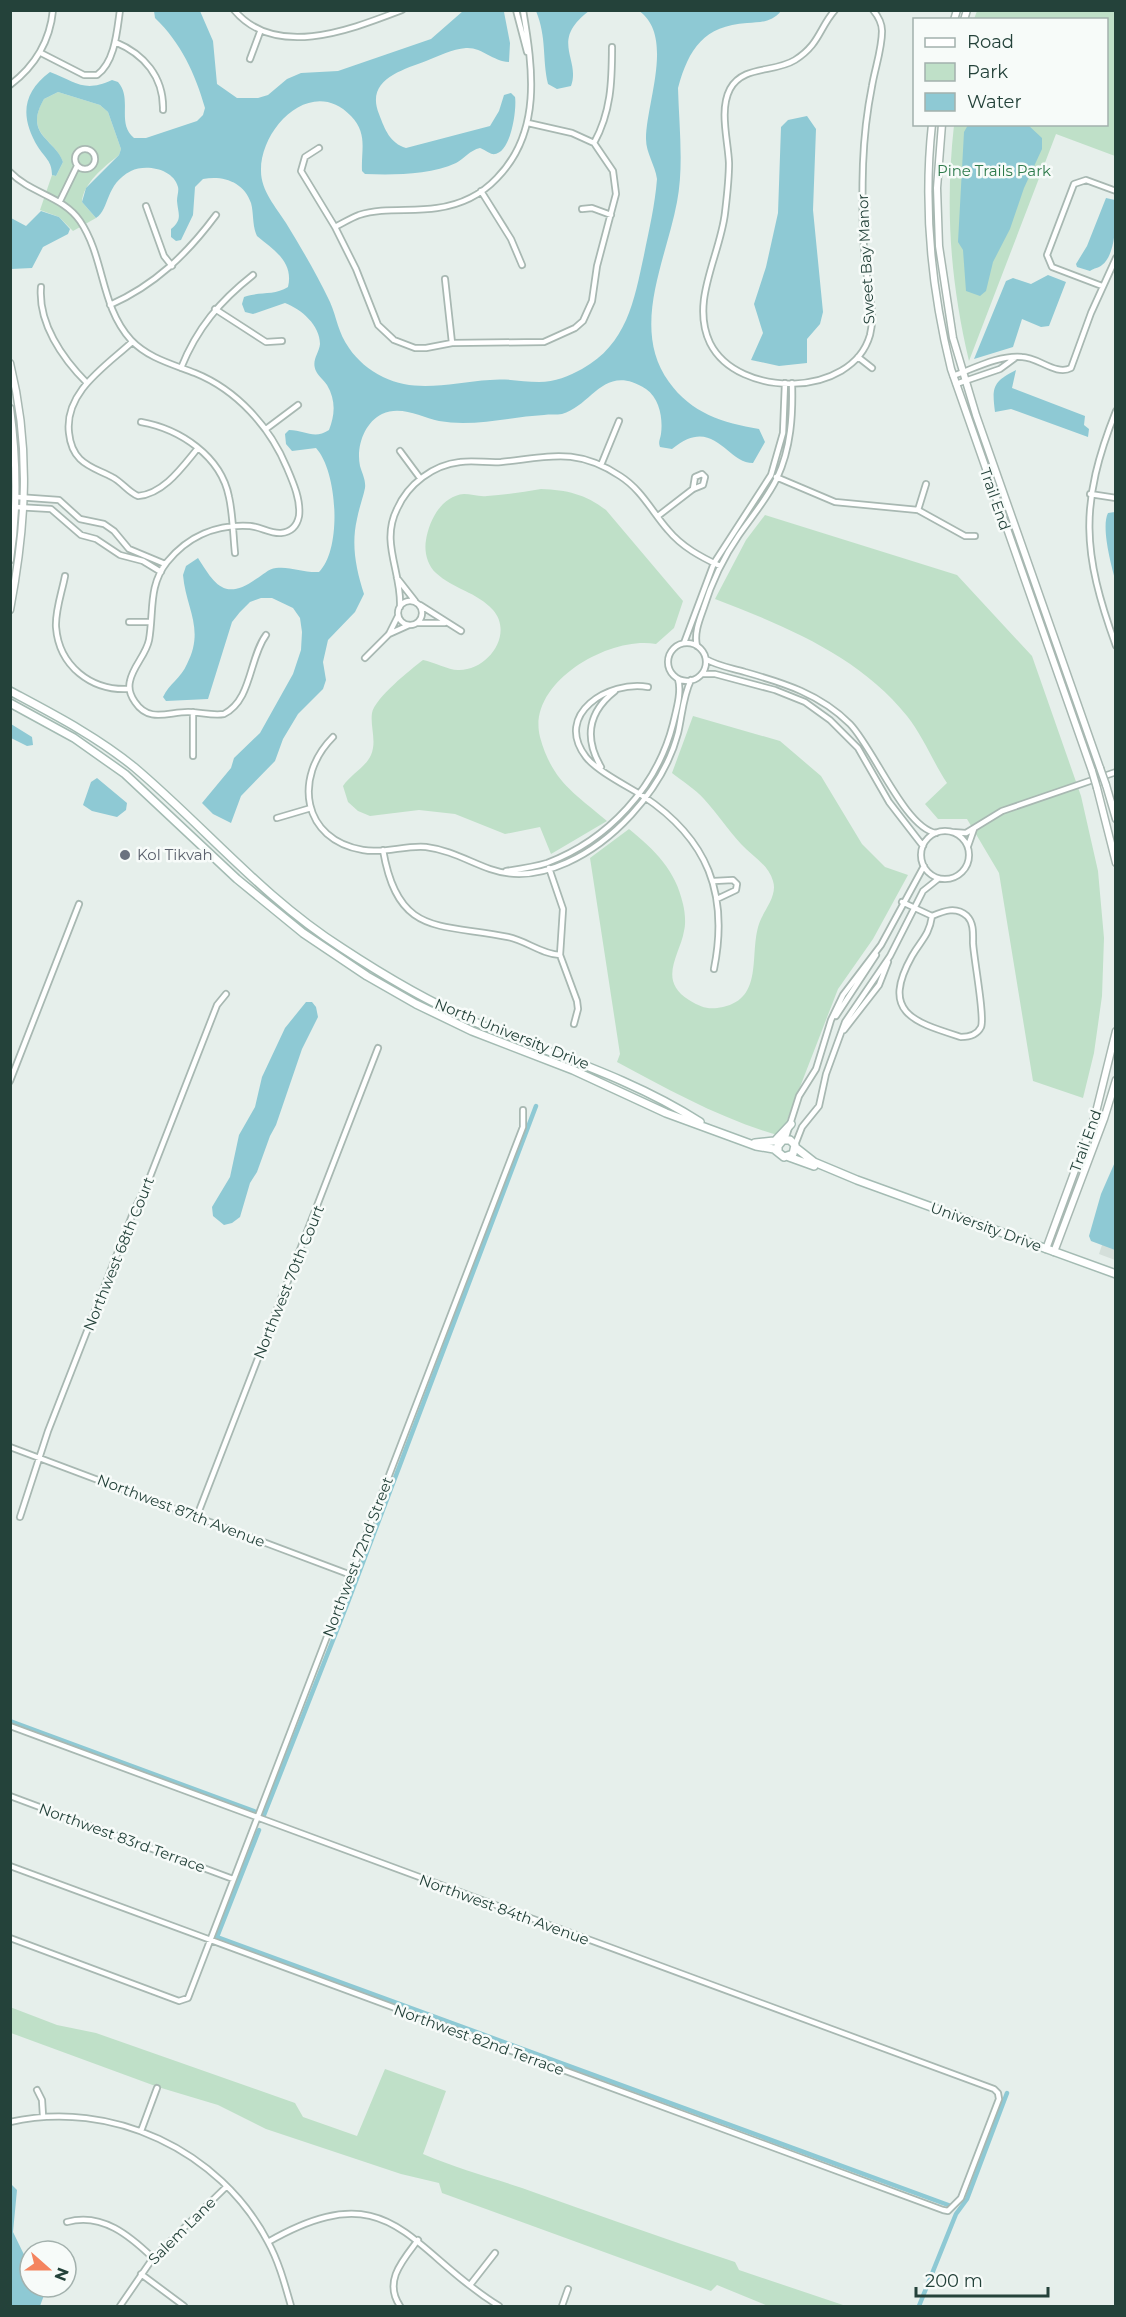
<svg xmlns="http://www.w3.org/2000/svg" width="1126" height="2317" viewBox="0 0 1126 2317" font-family="Montserrat,sans-serif">
<rect width="100%" height="100%" fill="#e6efeb"/>
<path fill="#d4dfda" d="M1115,1206V1260L1099,1254Z"/>
<path fill="#bfe0c8" d="M977,11H1115V156L1056,134L969,361C950,280 945,207 954,125L1106,124V20L974,19Z
M58,92L100,105L108,112L121,149L119,155C105,166 83,183 82,202L96,218L73,231L59,217L40,210L52,175L56,176L63,162C55,139 23,134 44,99Z
M541,489C567,490 585,494 606,510L683,601L674,628L656,644C611,635 526,682 540,737C552,781 574,793 607,821L551,854L540,827L505,834L455,814L419,810L370,816L358,811L348,802L343,786C351,774 365,768 371,755C377,741 370,727 372,713C375,698 410,670 423,660C434,662 448,670 458,670C488,671 514,634 493,610C477,592 453,589 436,573C427,565 424,551 426,540C429,521 441,496 464,494C471,494 479,497 487,496C505,495 523,492 541,489Z
M765,515L957,575L1032,656L1081,796L1098,871L1104,938L1102,996L1094,1053L1083,1098L1033,1081L999,873L967,819H938L925,804L947,783C933,762 923,736 907,716C859,656 785,626 715,599L746,540Z
M693,716L780,741L821,776L862,844L885,867L908,875L873,939L838,989L781,1136C723,1120 669,1090 617,1062L620,1054L590,858L629,829C655,850 676,871 683,904C685,912 686,924 684,931C680,955 657,980 689,1000C702,1008 709,1010 723,1007C764,998 749,954 759,924C763,911 778,896 773,881C768,864 752,856 741,844C728,830 717,813 704,799C695,789 682,781 672,773Z
M10,2007L57,2025L96,2033L295,2103L303,2117L357,2136L385,2069L446,2091L423,2154C456,2168 489,2177 522,2188C593,2213 664,2239 735,2262L739,2270L846,2306H768L717,2285L711,2291L442,2193L439,2183L401,2174L266,2129L218,2105L158,2087L11,2033Z"/>
<path fill="#8ec9d4" d="M154,11H200L213,41L217,84L237,98H258L268,95L287,79L301,73L338,71L431,39L463,11L504,12L510,43L509,62C492,61 482,47 466,48C452,49 439,56 426,61C402,70 365,80 379,114C385,130 390,143 406,148L490,126L499,111L504,95L511,93L515,97C517,108 511,157 492,154C489,153 483,149 480,148C470,150 464,159 456,163C430,175 393,175 365,174L362,171C361,149 368,134 351,116C312,75 260,128 261,171C261,191 276,207 286,223C302,249 317,275 330,302C337,318 338,333 349,348C357,360 369,370 383,377C417,394 454,382 490,380C506,378 523,382 539,382C555,382 569,376 582,369C627,344 634,301 644,255C649,230 655,205 657,179C655,165 646,153 646,139C646,103 675,36 639,11H781C772,22 762,22 747,23C704,26 689,48 678,88C679,125 684,166 677,202C666,261 630,328 669,382C691,413 723,423 759,429L765,442L753,463C726,463 714,414 672,449L660,447C658,442 660,440 661,434C663,419 660,399 646,389C604,362 593,405 562,414C557,415 549,414 544,415C509,417 474,427 439,421C421,417 401,405 382,414C364,423 356,447 360,466C362,473 366,480 365,488C363,498 359,508 357,519C351,545 356,569 364,594L355,612L328,640L323,662L326,680L323,689L298,714L283,739L275,761L241,796L231,823L213,814L202,803L231,768L234,758L260,733L293,674L301,650L302,632L300,618L293,608L272,598H261L250,602L240,612L232,622L208,699L166,701L163,697C169,684 181,678 187,664C205,629 186,609 183,575L186,566L198,558C214,583 224,602 256,579C263,575 268,569 276,568C290,566 304,573 319,572C342,550 338,472 316,448L292,451L286,444L285,434L289,430C305,430 314,440 329,430C335,415 336,400 327,385C324,380 318,376 316,371C311,360 319,354 320,344C320,325 301,309 285,303L253,314L245,312L242,304L244,297C260,291 274,296 288,287C294,262 274,250 257,236C252,225 254,214 251,203C244,182 223,175 203,179L195,187L193,215L181,240L176,241L171,237V229C183,219 178,214 177,201C177,196 179,191 178,187C173,168 145,164 131,171C105,184 110,209 96,218L82,202L86,188L119,155L121,149L108,112L100,105L58,92L44,99C23,135 55,139 63,162L56,176L52,175C52,161 45,158 38,147C20,117 22,93 50,72C76,82 84,93 112,80L118,82C133,99 116,123 134,138H146L197,121L203,115L205,108C195,73 181,43 155,18Z
M536,11H589C549,41 581,59 571,86L557,89L548,84C542,58 547,38 536,11Z
M807,116L816,129L813,210L823,312L820,324L807,339V363L779,366L751,360L763,333L754,304L766,267L778,213L781,127L788,120Z
M1027,124L1042,138V149L1024,188L1010,229L993,262L986,291L980,296L966,291L963,250L958,242L964,132L968,125Z
M1106,198L1115,200C1116,216 1117,254 1102,265C1099,268 1094,268 1090,271L1077,267L1076,264L1087,246Z
M41,211L59,217L70,229L68,234L43,247L32,268L11,269V218L26,226Z
M1048,275L1066,282L1049,326L1041,327L1022,319L1013,347L974,359L1006,281L1013,278L1031,284Z
M1016,370L1012,388L1085,416L1084,425L1089,429L1088,437L1011,409L995,412C992,388 992,382 1016,370Z
M1115,512H1116L1115,579C1111,564 1101,527 1108,513Z
M11,724L32,737L33,745L27,746L11,738Z
M97,778L127,803L126,810L117,817L92,811L83,805L91,782Z
M306,1002H312L316,1007L318,1017L302,1049L276,1125L270,1136L257,1172L250,1183L240,1217L232,1223L224,1225L213,1216L212,1207L230,1177L239,1135L255,1107L262,1077L285,1028Z
M1115,1162V1250L1091,1241L1089,1236L1101,1194Z
M11,2184L17,2190L13,2232L30,2267V2287H47L40,2306H11Z"/>
<g fill="none" stroke-linecap="round" stroke-linejoin="round">
<path stroke="#8ec9d4" stroke-width="4.5" d="M10,1721L256,1812
M264,1815L348,1602L536,1106
M259,1830L217,1937L951,2206
M919,2306L956,2214L967,2199L1007,2093"/>
<defs>
<path id="minor" d="M234,10C276,60 352,29 402,10
M516,10L527,52
M835,10C819,28 820,44 795,60C774,73 743,65 730,89C719,110 728,140 729,163C729,180 727,196 725,213C720,256 690,301 710,343C738,399 852,398 870,335C876,312 867,285 865,261C862,229 862,196 863,164C864,138 867,111 872,86C875,68 882,49 882,31C882,23 878,16 873,10
M115,42C144,54 164,77 163,110
M41,53L84,75H97C115,62 117,31 120,10
M250,59L260,32
M10,85C35,66 50,41 53,10
M528,123L572,133L594,143
M319,148L305,157L301,171L335,227L356,269L378,325L394,340L415,348H426L452,343L544,342L575,328L583,321L592,301L597,266L616,194L613,171L594,143C611,112 612,82 612,47
M75 159a10 10 0 1 1 20 0a10 10 0 1 1-20 0Z
M10,172C31,194 63,196 80,221C105,258 100,306 131,340C148,358 172,364 195,373C237,390 270,427 287,468C293,482 301,500 299,516C297,526 291,532 281,533C271,534 261,527 250,526C217,524 188,536 167,562C148,586 154,612 149,640C146,655 133,666 130,681C128,689 130,695 135,702C149,723 168,712 188,712C200,712 212,716 224,714C252,700 249,658 266,635
M481,191L511,239L522,265
M60,201L77,166
M146,206L164,256L172,266
M582,209L592,208L611,215
M335,227C343,223 351,218 359,215C383,207 412,212 437,208C459,205 481,195 497,178C542,132 533,69 523,10
M445,279L452,343
M1102,286L1052,267L1047,255L1074,184L1086,180L1116,191
M41,287C38,323 62,358 87,383
M110,305C155,285 187,254 216,215
M215,309L266,342L282,341
M132,342C106,366 64,392 69,433C70,443 73,452 80,459C89,468 101,471 112,477C122,482 128,492 138,496C164,494 183,466 198,448
M858,357L872,368
M181,368C197,328 220,301 253,275
M953,376C975,368 999,355 1022,357C1038,357 1056,376 1071,368L1091,313L1116,258
M956,384L1000,369L1015,358
M1116,411C1079,504 1082,552 1116,646
M141,422C180,429 221,456 229,497C233,515 233,534 235,553
M266,429L298,405
M400,451L420,478
M601,465L619,421
M776,477L835,502L918,510L965,536H975
M1090,494L1116,498
M17,497L59,500L80,519L104,524L114,531L129,549L165,564
M16,507L51,509L81,535L96,539L120,555L143,561L161,572
M918,510L926,484
M658,516L693,489L703,485L705,477L702,474L695,477L693,489
M65,576C62,592 55,611 56,627C59,666 91,691 129,689
M397,578L415,601
M398 613a12 12 0 1 1 24 0a12 12 0 1 1-24 0Z
M420,605L461,631
M400,607C402,572 380,543 397,509C408,484 433,465 460,462C474,460 488,463 501,462C549,457 576,447 620,476C642,490 652,512 668,530C682,547 701,557 720,566
M129,622H149
M417,623H445
M389,634L409,625
M684,643L714,563L771,475L783,433L785,383
M668 662a19 19 0 1 1 38 0a19 19 0 1 1-38 0Z
M697,646C694,634 699,621 703,610C711,584 723,558 739,535C752,516 767,499 777,478C791,448 793,415 792,383
M365,658L389,634L398,616
M706,659C717,666 732,668 745,672C784,683 820,694 850,724C874,749 905,828 936,833
M702,674H715L775,690L805,702L830,720L858,748L889,802L923,846
M648,687C609,680 553,714 586,757C597,771 627,786 643,796C708,839 729,894 714,969
M333,737C293,777 302,840 363,850C384,854 405,845 426,847C450,850 468,861 490,869C541,887 597,852 631,815C652,792 670,764 678,733C682,716 683,696 691,680
M193,756V712
M601,767C584,738 588,712 615,691
M277,818L311,808
M921 855a24 24 0 1 1 48 0a24 24 0 1 1-48 0Z
M952,832L966,833L1002,811L1116,772
M968,846L974,829
M383,850C398,937 439,923 508,937C527,941 541,954 560,955
M549,868L563,909L560,955L577,1001L578,1009L574,1024
M506,871C520,869 534,867 547,863C608,840 657,787 673,724C676,711 682,692 678,679
M714,881L733,880L737,884L736,890L717,899
M902,902L932,916C929,936 921,940 912,956C880,1013 914,1022 961,1037C969,1037 977,1035 981,1027C985,1017 974,960 973,943C973,934 974,923 967,916C956,906 944,911 932,916
M836,1016L876,955
M844,1030L879,985L888,962
M10,1081L79,904
M785,1140L799,1096L816,1069L831,1020L843,995L881,945L924,866
M795,1145L802,1127L819,1106L826,1074L845,1022L890,956L923,891L938,879
M10,1447L351,1575
M197,1516L378,1048
M20,1517L48,1431L135,1208L146,1187L217,1005L226,994
M10,1726L994,2089L998,2093L999,2099L961,2198L948,2211L943,2210L10,1866
M10,1796L233,1879
M10,1938L179,2001L188,1998L523,1127V1110
M37,2090L42,2100L43,2116
M10,2122C111,2099 220,2150 268,2242C279,2262 285,2285 291,2306
M141,2131L157,2088
M67,2222C102,2212 130,2236 153,2258
M268,2242C392,2171 408,2250 499,2306
M141,2274L184,2306
M470,2285L495,2253
M120,2306L153,2258L226,2187
M400,2306C383,2281 403,2260 418,2240
M562,2306L568,2289"/>
<path id="tertiary" d="M954,20L957,10
M964,20L967,10
M932,124C923,207 931,288 951,369L1092,771
M942,124L937,188L939,246L953,338L976,415L1100,768
M10,363C31,448 26,525 10,610
M10,408C17,460 18,508 10,560
M1106,785L1116,819
M1097,788L1116,863
M1046,1249L1095,1116L1116,1031
M1054,1252L1104,1119L1116,1080"/>
<path id="secondary" d="M10,691C53,714 96,736 134,767C204,826 263,898 342,948C389,979 437,1007 489,1028C560,1057 635,1080 700,1122
M10,703L74,738L125,774L237,879L303,933L367,976L416,1004L472,1031L573,1070L666,1113L756,1146L774,1149L784,1157L793,1154L795,1145L790,1140H783L778,1146V1151
M775,1141L791,1124
M755,1143L783,1140
M795,1147L814,1162L857,1180L1116,1274
M789,1157L814,1166"/>
</defs>
<use href="#minor" stroke="#a8b8b2" stroke-width="8"/>
<use href="#tertiary" stroke="#a8b8b2" stroke-width="9"/>
<use href="#secondary" stroke="#a4bbb3" stroke-width="10"/>
<use href="#minor" stroke="#fff" stroke-width="4.5"/>
<use href="#tertiary" stroke="#fff" stroke-width="6"/>
<use href="#secondary" stroke="#fff" stroke-width="7"/>
<defs>
<path id="tertiary-bridge" d="M1100,768L1106,785
M1092,771L1097,788"/>
</defs>
<use href="#tertiary-bridge" stroke="#a8b8b2" stroke-width="9" stroke-linecap="butt"/>
<use href="#tertiary-bridge" stroke="#fff" stroke-width="6"/>
</g>
<circle fill="#6b7280" stroke="#f7fbf9" stroke-width="2" cx="125" cy="855" r="6"/>
<g text-anchor="middle" stroke-width="5" stroke-linejoin="round" paint-order="stroke">
<g font-size="15" fill="#2d7a4b" stroke="#f7fbf9">
<text x="994" y="176">Pine Trails Park</text>
</g>
<g font-size="15" fill="#24423a" stroke="#f7fbf9">
<text transform="translate(866 259) rotate(-93)" y="5">Sweet Bay Manor</text>
<text transform="translate(995 499) rotate(71)" y="5">Trail End</text>
<text transform="translate(512 1034) rotate(22)" y="5">North University Drive</text>
<text transform="translate(1086 1141) rotate(-70)" y="5">Trail End</text>
<text transform="translate(986 1227) rotate(20)" y="5">University Drive</text>
<text transform="translate(119 1254) rotate(-68)" y="5">Northwest 68th Court</text>
<text transform="translate(289 1282) rotate(-68)" y="5">Northwest 70th Court</text>
<text transform="translate(181 1511) rotate(21)" y="5">Northwest 87th Avenue</text>
<text transform="translate(358 1557) rotate(-69)" y="5">Northwest 72nd Street</text>
<text transform="translate(122 1838) rotate(20)" y="5">Northwest 83rd Terrace</text>
<text transform="translate(504 1910) rotate(20)" y="5">Northwest 84th Avenue</text>
<text transform="translate(479 2040) rotate(20)" y="5">Northwest 82nd Terrace</text>
<text transform="translate(182 2231) rotate(-45)" y="5">Salem Lane</text>
</g>
<g font-size="15" fill="#5b616d" stroke="#f7fbf9" text-anchor="start">
<text x="137" y="860">Kol Tikvah</text>
</g>
</g>
<rect width="1126" height="2317" fill="none" stroke="#24423a" stroke-width="24"/>
<rect x="913" y="18" width="195" height="108" fill="#f7fbf9" stroke="#a3b1ad" stroke-width="1.5"/>
<rect x="925" y="38" width="30" height="9" fill="#ffffff" stroke="#a3b1ad" stroke-width="1.5"/>
<text x="967" y="48" font-size="18" fill="#24423a">Road</text>
<rect x="925" y="63" width="30" height="18" fill="#bfe0c8" stroke="#a3b1ad" stroke-width="1.5"/>
<text x="967" y="78" font-size="18" fill="#24423a">Park</text>
<rect x="925" y="93" width="30" height="18" fill="#8ec9d4" stroke="#a3b1ad" stroke-width="1.5"/>
<text x="967" y="108" font-size="18" fill="#24423a">Water</text>
<g transform="translate(48 2269) rotate(111)"><circle r="28" fill="#f7fbf9" stroke="#a3b1ad" stroke-width="1.5"/>
<path d="M0-4.5L10 22L0 15L-10 22Z" fill="#f4845f"/>
<text y="-9" font-size="16" font-weight="bold" text-anchor="middle" fill="#24423a">N</text>
</g>
<path d="M916 2287v9h132v-9" fill="none" stroke="#24423a" stroke-width="3"/>
<text x="925" y="2287" font-size="18" fill="#24423a" stroke="#f7fbf9" stroke-width="4.5" paint-order="stroke">200 m</text>
</svg>
